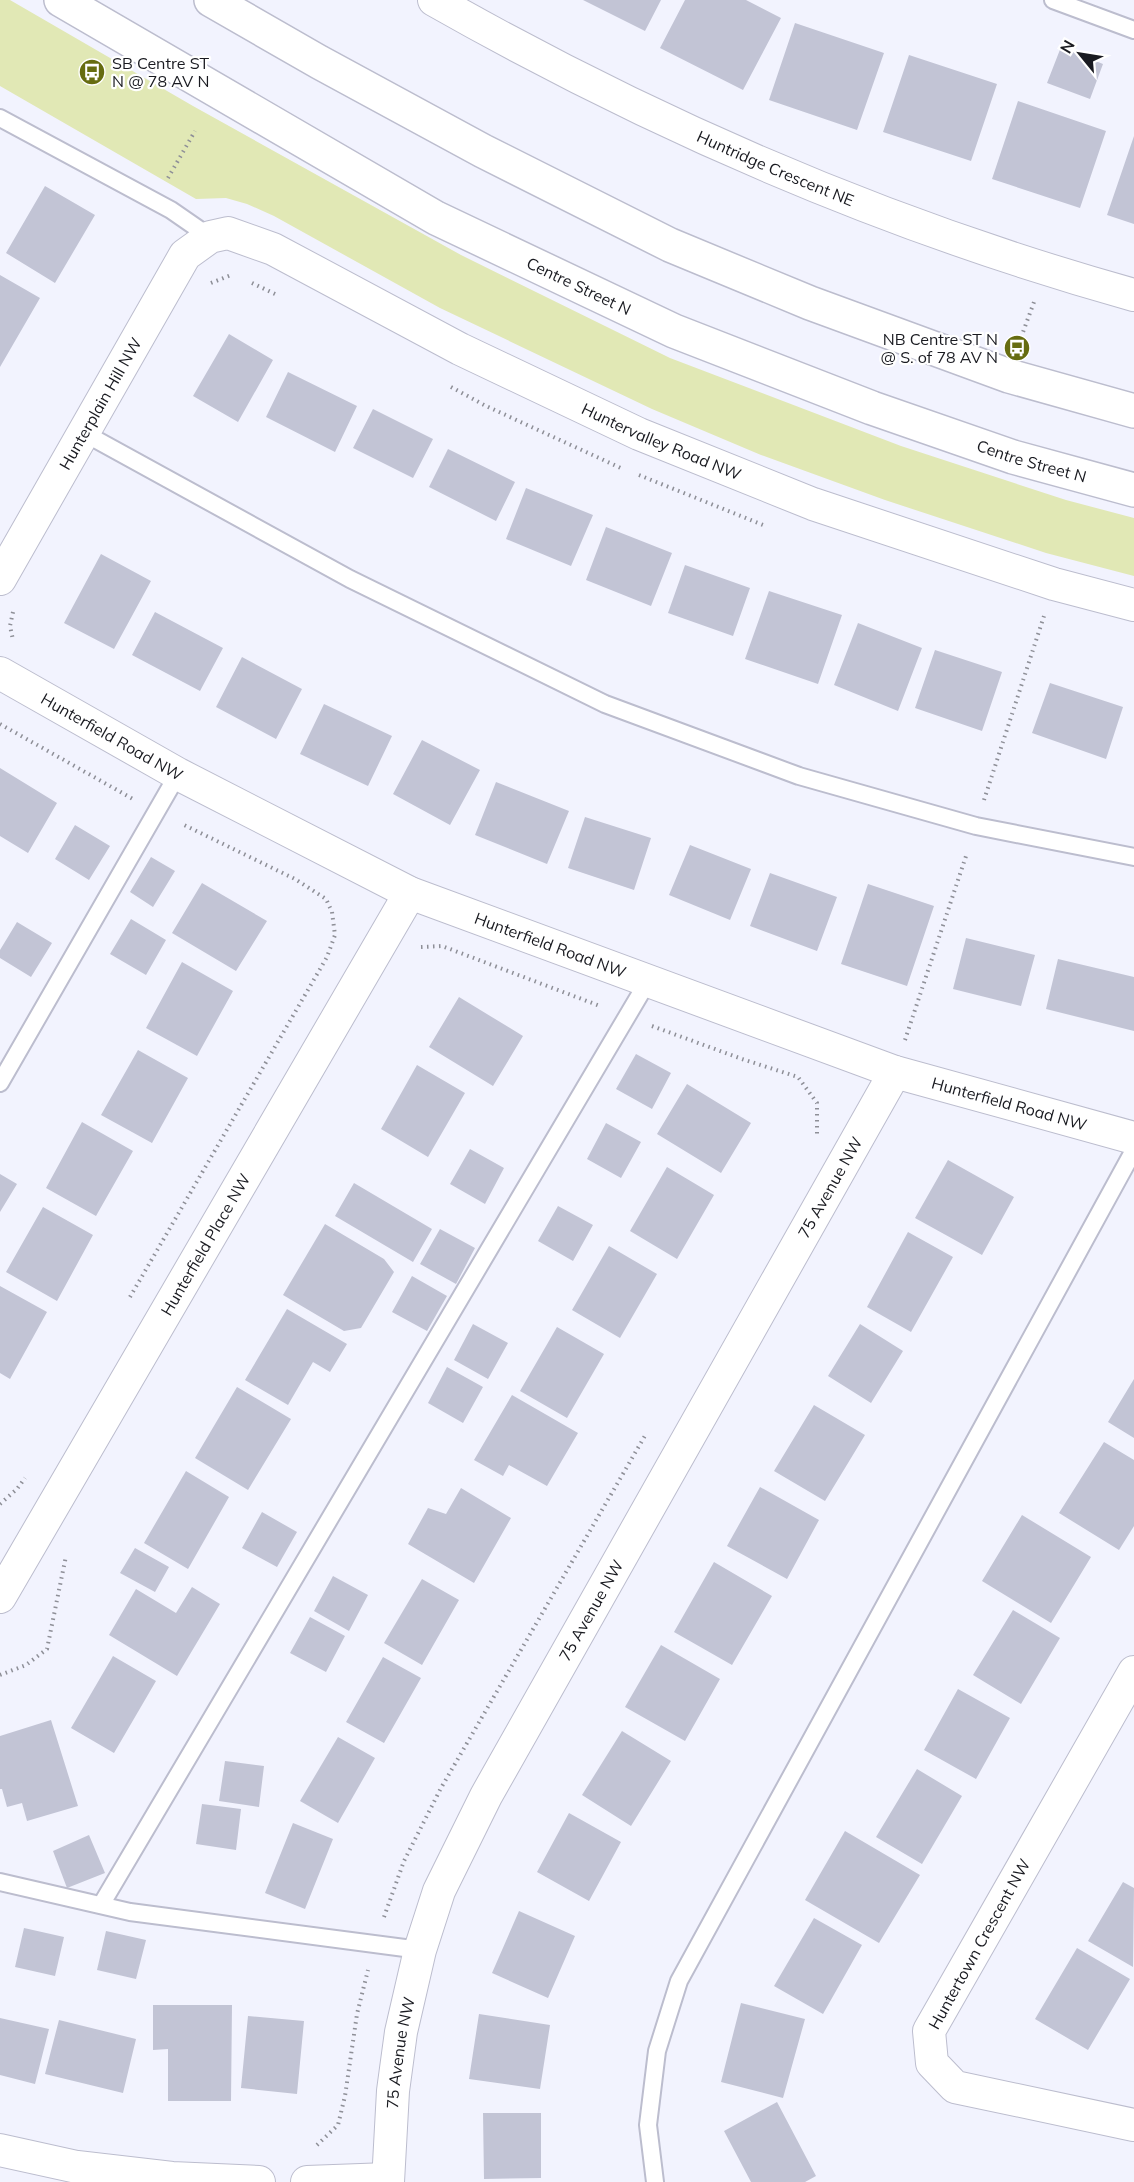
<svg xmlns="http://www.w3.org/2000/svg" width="1134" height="2182" viewBox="0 0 1134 2182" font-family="Mulish,sans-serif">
<rect width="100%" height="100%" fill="#f2f3fe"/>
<path fill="#e1e8b5" d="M0,0H10L193,106L461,255L670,358L901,446L1066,500L1134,518V576L1046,553L885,500L761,455L652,409L440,308L274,216L247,204L226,198L196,199L0,86Z"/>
<path fill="#c2c4d5" d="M583,0H661L645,31Z
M685,0H746L781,18L743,90L660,48Z
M795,23L884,53L857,130L769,100Z
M1061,47L1103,64L1090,99L1047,83Z
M909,55L997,84L971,161L883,132Z
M1018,101L1106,131L1080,208L992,179Z
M1134,136V224L1107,215Z
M45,186L95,215L55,283L6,253Z
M0,275L40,298L0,367Z
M229,334L273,360L238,422L193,396Z
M288,372L357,406L335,452L266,417Z
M373,409L433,439L413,478L353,448Z
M448,449L515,482L496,521L429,487Z
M526,488L593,515L571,566L506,539Z
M606,527L672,553L651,606L586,580Z
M101,554L151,581L114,649L64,623Z
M685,565L750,588L733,636L668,613Z
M769,591L842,615L818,684L745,659Z
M155,612L223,648L200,691L132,655Z
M858,623L922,648L898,711L834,685Z
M935,650L1002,672L982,731L915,708Z
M242,657L302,689L276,739L216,707Z
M1050,683L1123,707L1106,759L1032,733Z
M324,704L392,736L368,786L300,754Z
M422,740L480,770L450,825L393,794Z
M0,768L57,803L28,853L0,836Z
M496,782L569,811L547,864L475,835Z
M585,817L651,838L634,890L568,868Z
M75,825L110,846L89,880L55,859Z
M690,845L751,869L730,920L669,895Z
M151,857L175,871L153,907L130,892Z
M770,873L837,897L817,951L750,926Z
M202,883L267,921L236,971L172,933Z
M868,884L934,906L907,986L841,964Z
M131,919L166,940L146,975L110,954Z
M17,922L52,943L31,977L0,958V950Z
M966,938L1035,955L1021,1006L953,989Z
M1058,959L1134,977V1031L1046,1009Z
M182,962L233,991L197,1056L146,1028Z
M459,997L523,1036L493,1086L429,1047Z
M138,1050L188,1078L152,1143L101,1115Z
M636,1054L671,1073L652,1109L616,1089Z
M417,1065L465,1093L428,1157L381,1129Z
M687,1084L751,1123L721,1173L657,1134Z
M82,1122L133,1151L96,1216L46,1188Z
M606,1123L641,1142L621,1178L587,1159Z
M470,1149L504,1168L485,1204L450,1184Z
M948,1160L1014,1197L982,1255L915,1218Z
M667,1167L714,1195L677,1259L630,1231Z
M0,1174L17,1184L0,1212Z
M354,1183L432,1229L413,1262L335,1216Z
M558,1206L593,1225L573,1261L538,1241Z
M43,1207L93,1235L57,1301L6,1272Z
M325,1224L384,1259L394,1272L361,1328L344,1331L283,1295Z
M440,1229L475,1248L456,1284L420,1264Z
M908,1232L953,1257L911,1332L867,1307Z
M609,1246L657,1274L620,1338L572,1310Z
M412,1276L447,1296L427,1331L392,1312Z
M0,1286L47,1312L10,1379L0,1373Z
M287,1309L347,1344L330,1372L313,1362L288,1405L245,1380Z
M473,1324L508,1343L488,1379L454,1360Z
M860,1324L903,1351L871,1403L828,1376Z
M557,1327L604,1354L567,1418L520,1391Z
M447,1367L483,1387L463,1423L428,1403Z
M1134,1379V1438L1108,1422Z
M237,1387L291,1419L248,1490L195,1458Z
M512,1395L578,1433L547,1486L509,1465L503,1476L474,1460Z
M814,1405L865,1435L825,1501L774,1471Z
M1104,1442L1134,1460V1526L1119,1550L1059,1513Z
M186,1471L229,1497L188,1569L144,1543Z
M760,1487L819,1520L787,1579L727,1546Z
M461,1488L511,1518L474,1583L408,1544L428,1508L446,1514Z
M262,1512L297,1532L277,1567L242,1548Z
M1022,1515L1091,1557L1051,1623L982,1581Z
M135,1548L169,1567L155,1592L120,1573Z
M714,1562L772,1596L732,1665L674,1632Z
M333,1576L368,1595L349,1631L314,1611Z
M422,1579L459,1600L422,1665L384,1643Z
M192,1587L220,1604L177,1676L109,1635L136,1589L176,1613Z
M1013,1610L1060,1638L1021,1704L973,1675Z
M310,1617L345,1636L326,1672L290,1653Z
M661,1645L720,1679L685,1741L625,1707Z
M113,1656L156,1681L114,1753L71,1728Z
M383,1657L421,1678L384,1743L346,1722Z
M958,1689L1010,1718L976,1779L924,1750Z
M51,1720L78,1806L27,1821L22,1803L7,1807L2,1789H0V1736Z
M622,1731L671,1761L631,1826L582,1795Z
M338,1737L375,1758L338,1823L300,1801Z
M225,1761L264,1766L259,1807L219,1801Z
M917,1769L962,1796L922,1864L876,1837Z
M202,1804L241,1809L236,1850L196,1844Z
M569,1813L621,1842L589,1901L537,1872Z
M293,1823L333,1839L305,1909L265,1893Z
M845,1831L920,1875L879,1943L805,1900Z
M89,1835L105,1873L67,1888L53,1851Z
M1123,1882L1134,1888L1133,1967L1088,1941Z
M519,1911L575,1936L548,1998L492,1973Z
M814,1918L862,1945L823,2014L774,1986Z
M24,1928L64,1937L55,1976L15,1967Z
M106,1931L146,1940L136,1979L97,1970Z
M1077,1948L1130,1979L1088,2050L1035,2019Z
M741,2003L805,2019L783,2098L721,2082Z
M153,2005H232L231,2101H168V2049L153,2050Z
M479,2014L550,2025L540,2089L469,2079Z
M248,2016L304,2021L297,2094L241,2088Z
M0,2018L49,2029L35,2084L0,2075Z
M59,2020L136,2039L123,2093L45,2074Z
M777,2102L816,2176L805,2182H751L724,2131Z
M483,2113H541V2178L484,2179Z"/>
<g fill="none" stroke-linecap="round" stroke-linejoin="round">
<defs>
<path id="service" d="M1053,0L1134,30
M0,118L171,210L210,237
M84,433L350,579L605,704L799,776L976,826L1134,857
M0,1083L178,774
M0,1882L130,1912L420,1950
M101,1905L648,981
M655,2182L648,2125L657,2051L679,1981L1134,1150"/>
<g id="minor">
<path id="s1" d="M434,0C654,125 890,227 1134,295"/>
<path id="s2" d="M0,579L185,255L210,237L228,233L273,249L460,349L639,434L813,504L1054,584L1134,605"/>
<path id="s3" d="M0,673L178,774L410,893L895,1072L1134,1138"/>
<path id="s4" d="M0,1597L410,893"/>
<path d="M1134,1672L929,2031L932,2063L955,2087L1134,2125"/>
<path d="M0,2150L77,2167L172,2178L259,2182"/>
<path d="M307,2182L388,2179"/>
<path id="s5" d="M388,2182L393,2091L401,2032L420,1950L439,1891L486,1796L895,1072"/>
</g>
<g id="secondary">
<path id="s6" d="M61,0L436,218L674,331L872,408L1013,457L1134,490"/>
<path d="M211,0L319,62L483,151L670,245L810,303L1009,376L1134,411"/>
</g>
</defs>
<use href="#service" stroke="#bcbdce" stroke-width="20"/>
<use href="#minor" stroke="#bcbdce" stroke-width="34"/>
<use href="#secondary" stroke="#bcbdce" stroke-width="36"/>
<path stroke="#8e8f97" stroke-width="4" stroke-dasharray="1.5 4.5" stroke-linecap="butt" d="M168,178L195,131
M211,283L231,275
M252,283L275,294
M1019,343L1034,302
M451,387L486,406L623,469
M639,475L763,525
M13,612L10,626L13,640
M0,724L133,799
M984,800L1044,616
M421,947L442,946L600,1006
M652,1026L742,1059L798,1077L817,1103V1136
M905,1040L967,853
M130,1297L327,957L335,935L332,912L326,899L295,879L182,824
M0,1504L17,1489L25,1478
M0,1675L26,1665L47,1649L66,1556
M384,1917L404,1861L441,1788L646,1434
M317,2145L338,2125L345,2096L357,2014L368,1970"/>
<use href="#service" stroke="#fff" stroke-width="16"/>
<use href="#minor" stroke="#fff" stroke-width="32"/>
<use href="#secondary" stroke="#fff" stroke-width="33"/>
</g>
<defs>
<symbol id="bus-disc" viewBox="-11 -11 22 22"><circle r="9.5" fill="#666c10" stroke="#fff"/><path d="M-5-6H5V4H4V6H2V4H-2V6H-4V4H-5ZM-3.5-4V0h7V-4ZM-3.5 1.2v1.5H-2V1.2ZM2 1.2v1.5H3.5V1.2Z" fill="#fff"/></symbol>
</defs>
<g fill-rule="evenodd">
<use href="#bus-disc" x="77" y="57" width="30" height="30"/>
<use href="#bus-disc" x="1002" y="333" width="30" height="30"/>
</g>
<g text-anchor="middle" stroke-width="4.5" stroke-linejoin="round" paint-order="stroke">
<g font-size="16" fill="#191a20" stroke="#fff" text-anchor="start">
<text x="112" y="69">SB Centre ST<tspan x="112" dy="18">N @ 78 AV N</tspan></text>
<text x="998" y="345" text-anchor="end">NB Centre ST N<tspan x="998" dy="18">@ S. of 78 AV N</tspan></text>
</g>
<g font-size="16" fill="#191a20" stroke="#fff">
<text dy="6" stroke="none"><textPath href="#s1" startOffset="381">Huntridge Crescent NE</textPath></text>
<text dy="6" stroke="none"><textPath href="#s6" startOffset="592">Centre Street N</textPath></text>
<text dy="6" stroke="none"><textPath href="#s2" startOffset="202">Hunterplain Hill NW</textPath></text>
<text dy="6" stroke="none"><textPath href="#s2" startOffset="904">Huntervalley Road NW</textPath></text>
<text dy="6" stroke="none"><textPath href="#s6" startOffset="1078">Centre Street N</textPath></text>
<text dy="6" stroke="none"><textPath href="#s3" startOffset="129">Hunterfield Road NW</textPath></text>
<text dy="6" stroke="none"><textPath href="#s3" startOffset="615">Hunterfield Road NW</textPath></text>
<text dy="6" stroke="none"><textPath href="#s3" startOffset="1101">Hunterfield Road NW</textPath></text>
<text dy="6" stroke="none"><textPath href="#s5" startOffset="1102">75 Avenue NW</textPath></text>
<text dy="6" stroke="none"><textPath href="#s4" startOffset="408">Hunterfield Place NW</textPath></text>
<text dy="6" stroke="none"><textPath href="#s5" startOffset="616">75 Avenue NW</textPath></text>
<text transform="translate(979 1944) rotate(-61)" y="6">Huntertown Crescent NW</text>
<text dy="6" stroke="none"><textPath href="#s5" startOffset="130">75 Avenue NW</textPath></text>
</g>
</g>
<g transform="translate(1080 54) rotate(300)" stroke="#ffffff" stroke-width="4.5" paint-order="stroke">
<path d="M0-4.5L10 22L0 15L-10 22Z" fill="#191a20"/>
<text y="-9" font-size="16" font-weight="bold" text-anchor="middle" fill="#191a20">N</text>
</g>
</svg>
